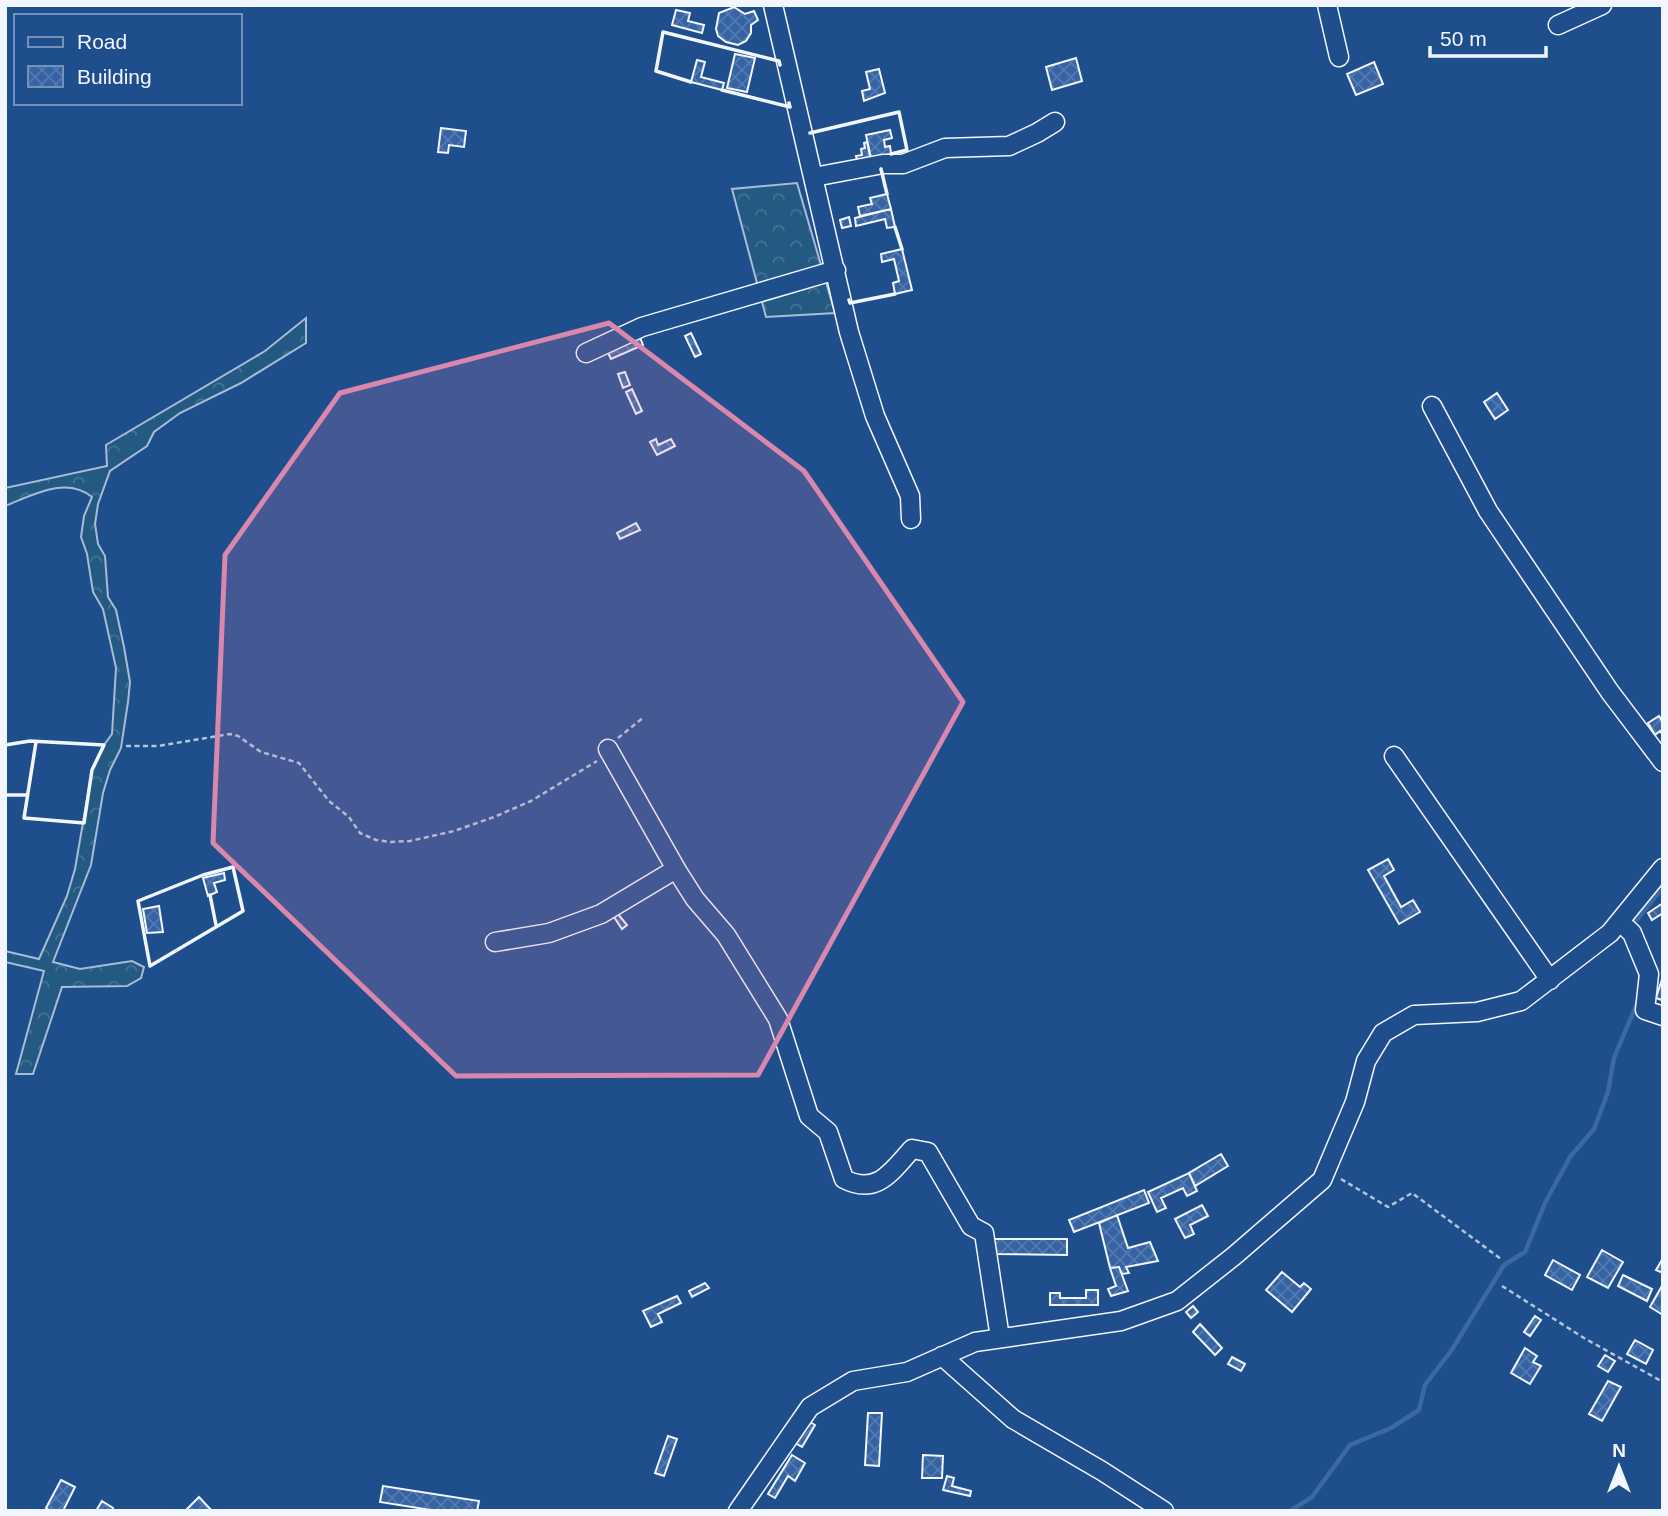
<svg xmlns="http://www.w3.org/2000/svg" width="1668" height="1516" viewBox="0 0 1668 1516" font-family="Helvetica,sans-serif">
<defs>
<pattern id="forest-crowns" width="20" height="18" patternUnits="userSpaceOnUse" patternTransform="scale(1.75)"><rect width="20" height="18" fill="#245a82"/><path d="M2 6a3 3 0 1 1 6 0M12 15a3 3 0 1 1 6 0" fill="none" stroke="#447295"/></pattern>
<pattern id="building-cross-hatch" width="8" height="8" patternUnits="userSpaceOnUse" patternTransform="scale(1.75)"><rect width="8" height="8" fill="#3563a3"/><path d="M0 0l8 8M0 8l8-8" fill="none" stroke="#537ab1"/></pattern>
</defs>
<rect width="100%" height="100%" fill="#1f4e8c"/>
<path fill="url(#forest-crowns)" stroke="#a8bbd7" stroke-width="2" d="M797,183L835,313L766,317L732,189Z
M306,318V343L241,383L180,413L154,432L147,446L110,471L98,504L95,524L98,544L105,556L108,597L116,610L124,647L130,682L128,702L121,748L110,770L103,793L91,865L53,962L80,969L132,961L144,967L141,978L127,986L62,987L33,1074H16L44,971L5,962V951L39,959L67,896L75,869L92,770L104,745L112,734L116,668L103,609L93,592L87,554L81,537L84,516L92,497C66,476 33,495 5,506V488L107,466L106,445L265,351Z"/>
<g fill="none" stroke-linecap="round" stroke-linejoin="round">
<path stroke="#3b69a3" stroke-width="4.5" d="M1631,927L1663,887
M1290,1511L1312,1497L1350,1445L1391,1428L1419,1410L1425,1385L1451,1351L1504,1265L1525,1252L1545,1203L1570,1157L1594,1129L1608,1092L1614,1058L1638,1001"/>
</g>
<path fill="url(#building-cross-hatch)" stroke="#f2f6ff" stroke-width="2" d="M734,7L745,14L754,11L758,20L751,25V33L746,41L738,45L726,42L718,36L716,29L719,13Z
M676,10L690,13L688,21L704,25L702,33L672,25Z
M735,54L755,58L747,92L727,88Z
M1076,58L1082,81L1052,90L1046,67Z
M697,60L705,62L701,77L724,83L722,90L691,82Z
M1374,62L1383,84L1356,95L1347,74Z
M879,69L885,93L864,101L862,91L870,89L866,72Z
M441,128L466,131L464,147L449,145L448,153L438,152Z
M890,130L892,138L884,140L885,147L890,146L891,154L871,158L866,135Z
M867,142L871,161L858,164L856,156L862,155L861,149L865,148L864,143Z
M887,194L891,209L860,216L858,207L872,204L870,198Z
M891,209L895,227L887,228L885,219L856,226L855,218Z
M849,217L851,226L842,228L840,220Z
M902,249L912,290L895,294L893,283L899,281L894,259L882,262L881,254Z
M691,333L701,354L695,357L685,336Z
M639,335L643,345L611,359L606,349Z
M625,372L630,385L623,388L618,374Z
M632,389L642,411L636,414L626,392Z
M1497,393L1508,410L1495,419L1484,402Z
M656,439L658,445L671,439L675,446L657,455L650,442Z
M636,523L640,530L620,539L617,533Z
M1659,716L1663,723V735L1660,731L1655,735L1648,723Z
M1388,859L1394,870L1384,876L1401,907L1413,900L1420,912L1399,924L1368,870Z
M224,873L225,880L214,883L217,892L208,896L203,878Z
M1663,903V913L1652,920L1648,913Z
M159,906L163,932L147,933L143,909Z
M618,914L627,925L622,929L614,917Z
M1663,976V999L1662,1000L1656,998Z
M1221,1154L1228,1166L1195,1186L1189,1173Z
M1189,1173L1197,1191L1187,1196L1183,1188L1161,1198L1166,1208L1157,1212L1148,1192Z
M1144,1190L1149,1203L1074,1232L1069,1220Z
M1202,1205L1208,1216L1190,1225L1194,1234L1185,1238L1175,1219Z
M1117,1215L1128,1248L1150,1242L1158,1261L1126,1267L1129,1273L1122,1274L1119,1267L1110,1268L1099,1223Z
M994,1239H1067V1255L994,1254Z
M1602,1250L1623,1262L1608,1288L1587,1277Z
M1663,1258V1273L1656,1270Z
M1553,1260L1580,1275L1572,1290L1545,1275Z
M1119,1267L1128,1291L1111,1296L1108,1289L1116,1286L1110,1268Z
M1282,1272L1300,1287L1304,1283L1311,1289L1292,1312L1266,1290Z
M1623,1275L1652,1289L1647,1301L1618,1286Z
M705,1283L709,1288L692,1297L689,1291Z
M1663,1284V1315L1650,1307Z
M1086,1290H1098V1305H1050V1293H1060V1298H1086Z
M677,1296L681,1303L658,1314L662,1322L651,1327L643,1311Z
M1193,1306L1198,1312L1191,1318L1186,1312Z
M1535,1316L1541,1320L1530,1336L1524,1332Z
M1200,1324L1222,1348L1215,1355L1193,1332Z
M1635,1340L1653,1350L1646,1364L1627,1354Z
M1525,1348L1537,1356L1533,1362L1541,1366L1530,1384L1511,1373Z
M1605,1355L1615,1361L1608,1372L1598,1366Z
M1232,1357L1245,1364L1241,1371L1228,1364Z
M1608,1381L1621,1387L1602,1421L1589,1414Z
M868,1413H882L879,1466L865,1465Z
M808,1421L815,1425L802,1447L795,1443Z
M668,1436L677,1439L664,1476L655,1473Z
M792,1455L805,1463L795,1481L788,1476L775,1498L768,1494Z
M923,1455L943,1456L942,1478H922Z
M947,1476L954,1478L952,1486L971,1491L970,1496L943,1490Z
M61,1480L75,1487L63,1511H51L46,1508Z
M383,1486L479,1501L477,1511H437L380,1502Z
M199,1497L212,1511H185Z
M102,1501L113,1508L112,1511H96Z"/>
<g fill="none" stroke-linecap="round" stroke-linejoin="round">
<defs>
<path id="minor" d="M773,5L849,332L875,416L910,496L911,519
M1327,5L1339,57
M1558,25L1602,5
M814,177L883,164H903L945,148L1009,146L1037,133L1055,122
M586,353L642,327L836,270
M1432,406L1488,511L1610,692L1663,762
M608,749L676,869
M1394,756L1550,980
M1620,922L1632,933L1649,974L1645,1010L1663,1016
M495,942L549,933L601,914L676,869L695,899L726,935L778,1019L809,1116L828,1132L844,1179C877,1196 892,1171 912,1149L928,1152L971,1226L984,1233L1000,1338
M942,1356L1013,1419L1102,1471L1164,1511
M738,1511L810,1407L853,1381L907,1372L975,1342L1121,1321L1177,1301L1234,1256L1322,1180L1355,1102L1366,1061L1383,1033L1414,1015L1477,1012L1521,1001L1610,933L1663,868"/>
</defs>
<use href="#minor" stroke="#f2f6ff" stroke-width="21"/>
<path stroke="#b3c4dc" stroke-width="2.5" stroke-dasharray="5 3.5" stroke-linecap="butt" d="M618,738L644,717
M126,746H158L230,734L238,736L261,752L299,763L329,801L349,817L360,833L376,840L391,842L410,841L454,831L494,817L531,801L597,761
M1341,1179L1388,1207L1412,1193L1501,1259
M1502,1286L1584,1338L1663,1382"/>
<use href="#minor" stroke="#1f4e8c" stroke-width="18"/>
<path stroke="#f2f6ff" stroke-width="3.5" d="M691,82L656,71L663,32L779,61L780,65
M722,90L790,107L789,103
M810,133L899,112L907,150L891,154
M881,169L887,194
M895,227L902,249
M849,300L850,303L895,294
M5,745L30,741L104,745L92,770L84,823L24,818L36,742
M5,795H27
M233,867L243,911L150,966L138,901L203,875Z
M210,895L216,925"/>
</g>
<path fill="#da87ad" fill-opacity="0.2" stroke="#da87ad" stroke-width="5" stroke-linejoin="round" d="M609,323L804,471L963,702L758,1075L456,1076L213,843L225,555L340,393Z"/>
<rect width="1668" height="1516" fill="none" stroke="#f2f6ff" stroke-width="14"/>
<rect x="14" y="14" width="228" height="91" fill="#1f4e8c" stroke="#7391ba" stroke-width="2"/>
<rect x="28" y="37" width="35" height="10" fill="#1f4e8c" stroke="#7391ba" stroke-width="2"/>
<text x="77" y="49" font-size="21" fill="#f2f6ff">Road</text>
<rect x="28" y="66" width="35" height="21" fill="url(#building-cross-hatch)" stroke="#7391ba" stroke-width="2"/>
<text x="77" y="84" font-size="21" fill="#f2f6ff">Building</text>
<g transform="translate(1619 1467)" stroke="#1f4e8c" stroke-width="5" paint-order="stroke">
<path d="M0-5L12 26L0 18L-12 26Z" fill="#f2f6ff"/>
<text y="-10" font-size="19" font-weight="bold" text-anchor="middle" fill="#f2f6ff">N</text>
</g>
<path d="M1430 46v10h116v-10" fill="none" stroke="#f2f6ff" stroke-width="3.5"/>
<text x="1440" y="46" font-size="21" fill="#f2f6ff" stroke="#1f4e8c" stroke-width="5" paint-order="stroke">50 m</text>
</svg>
